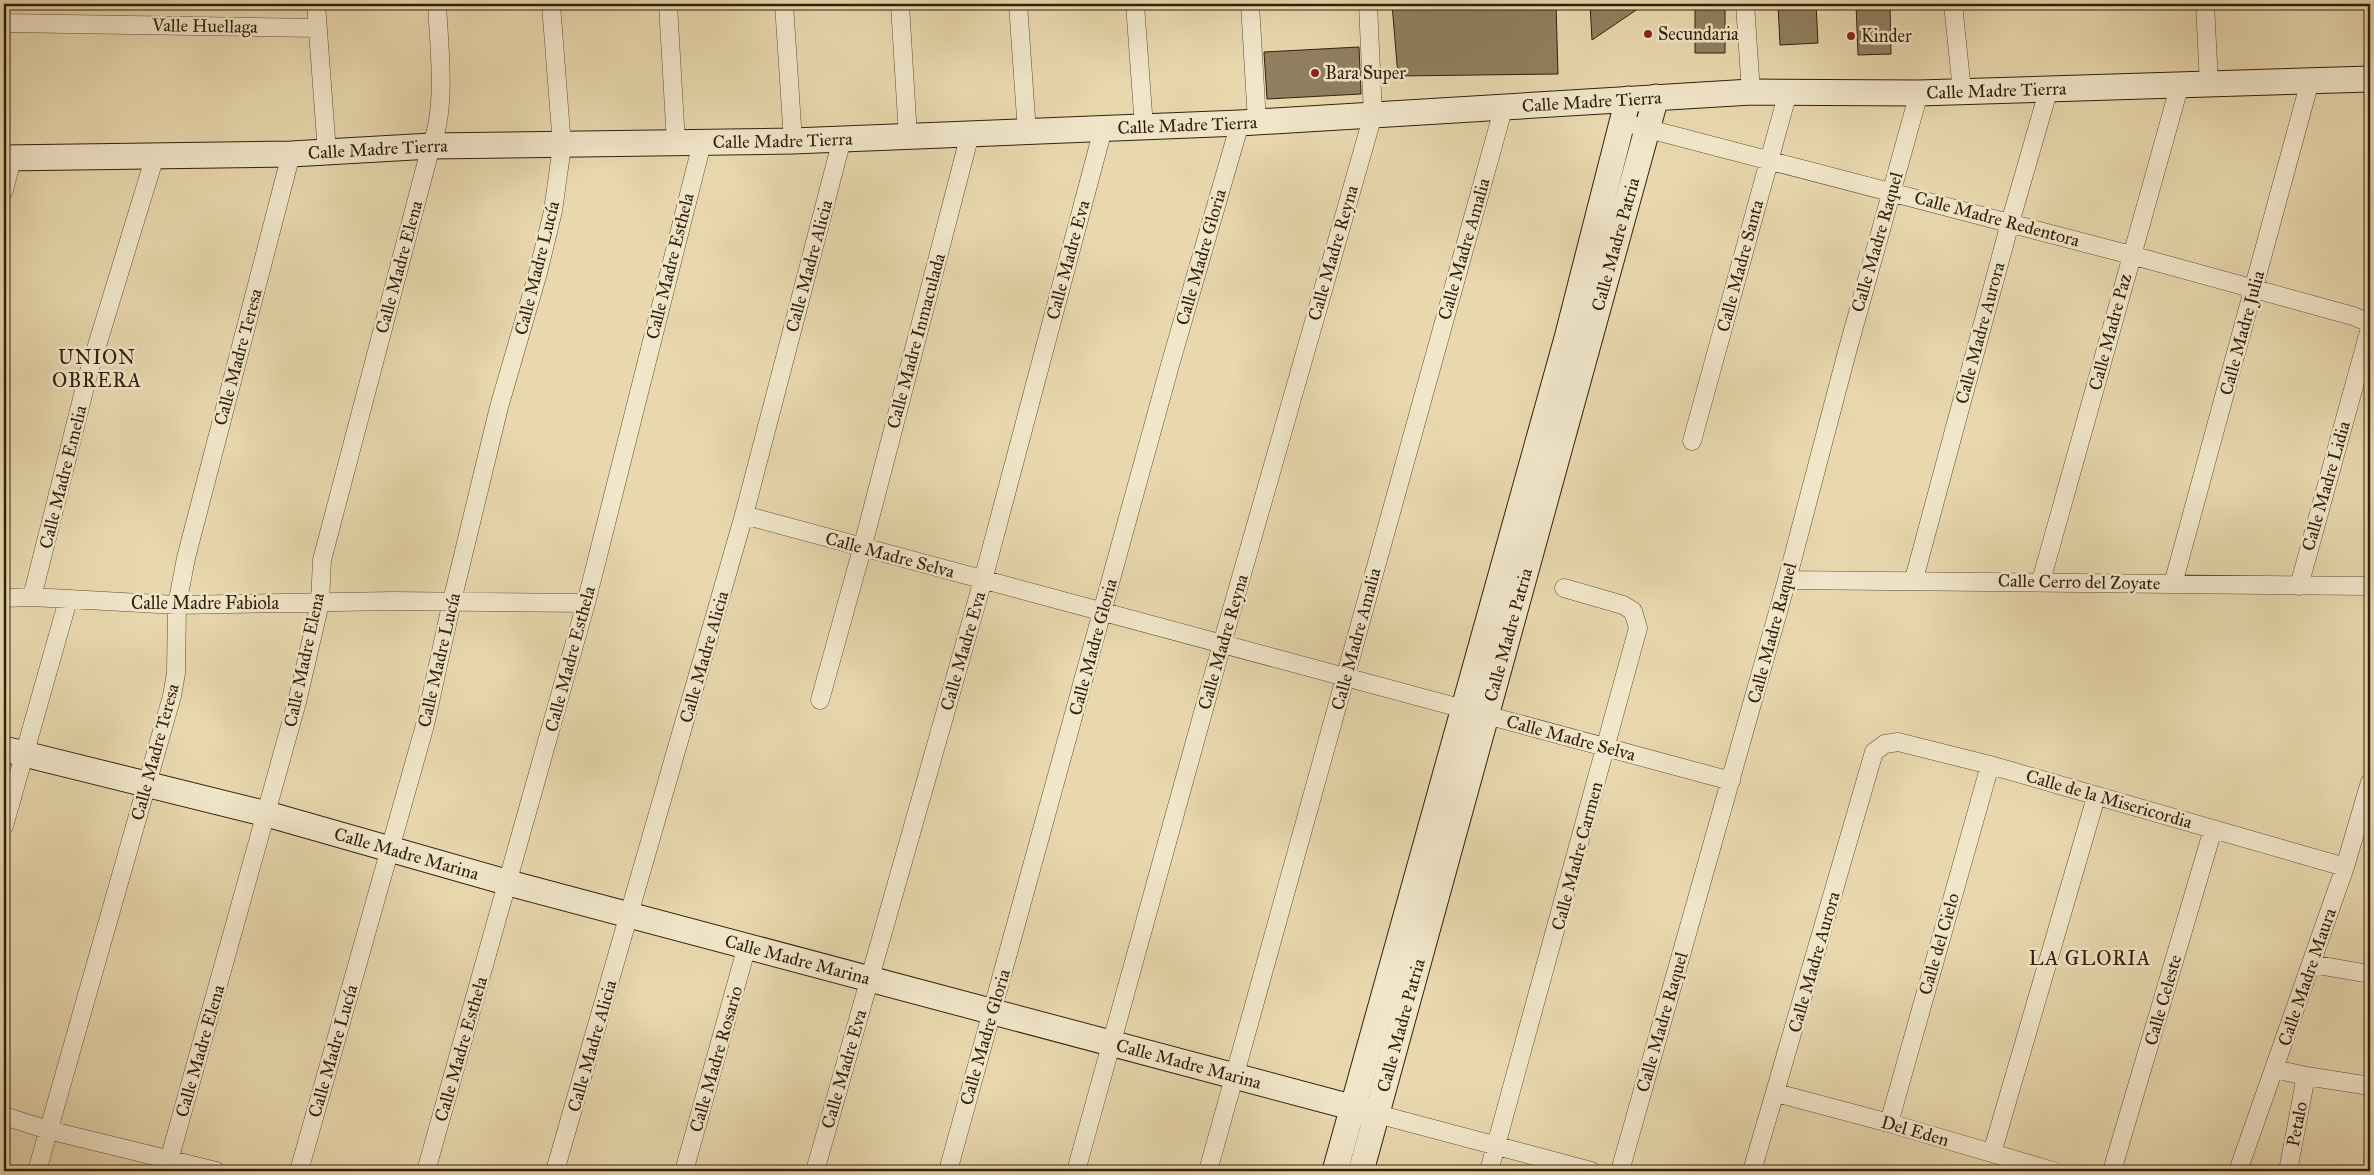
<svg xmlns="http://www.w3.org/2000/svg" width="2374" height="1175" viewBox="0 0 2374 1175" font-family="'IM FELL Great Primer',serif">
<rect width="100%" height="100%" fill="#e9d8ae"/>
<filter id="stains"><feTurbulence type="fractalNoise" baseFrequency=".004" numOctaves="4"/><feColorMatrix values="0 0 0 0 .2 0 0 0 0 .09 0 0 0 0 .02 0 0 0 .5 -.17"/></filter>
<radialGradient id="worn" r=".72"><stop offset=".6" stop-color="#630" stop-opacity="0"/><stop offset="1" stop-color="#630" stop-opacity=".3"/></radialGradient>
<path fill="#918060" stroke="#31200c" d="M1392,4H1556L1558,74L1398,76Z
M1590,4H1645L1592,40Z
M1695,4H1725V53H1695Z
M1778,4H1816L1818,43L1780,45Z
M1856,4H1890L1891,54L1858,55Z
M1359,47L1361,94L1267,99L1264,52Z"/>
<g fill="none" stroke-linecap="round" stroke-linejoin="round">
<defs>
<path id="street" d="M316,4L327,152
M668,4L676,143
M784,4L793,141
M900,4L908,137
M1018,4L1027,132
M1135,4L1144,127
M1250,4L1257,122
M1745,4L1751,92
M1953,4L1962,91
M2205,4L2209,84
M4,23L317,28
M1637,126L2131,255L2353,316L2370,323
M4,190L12,159
M1692,441L1788,92
M744,515L1731,781
M1914,579L2010,223L2049,88
M1787,580L2370,586
M2041,581L2180,84
M2173,584L2310,81
M2299,586L2370,328
M32,597L88,375L155,156
M4,598L32,597L177,605L392,601L586,603
M820,700L862,549L970,134
M4,826L68,600
M2311,964L2370,974
M2275,1069L2306,1076L2370,1086
M1776,1093L1889,1123L2053,1171
M1377,1114L1591,1171
M4,1116L48,1130L216,1171
M1889,1123L1990,765
M1992,1153L2096,797
M37,1171L172,696L176,673L177,605L186,558L291,154
M166,1171L297,702L320,603L322,560L431,146C447,108 439,46 437,4
M299,1171L425,725L452,601L499,407L538,273L553,211L562,146L551,4
M426,1171L586,603L702,143
M555,1171L744,515L842,139
M684,1171L747,946
M815,1171L983,580L1103,129
M948,1171L1170,365L1240,123
M1076,1171L1222,644L1373,115L1368,4
M1208,1171L1504,106
M1489,1171L1638,628L1633,611L1623,605L1564,588
M1620,1171L1787,580L1847,352L1919,93
M1752,1171L1874,752L1885,744L1898,742L1990,765L2345,867
M2112,1171L2213,829
M2238,1171L2345,867L2370,782
M2288,1171L2306,1076"/>
<g id="secondary">
<path id="s1" d="M4,158L291,154L431,146L793,141L1240,123L1751,92L1919,93L2370,79"/>
<path id="s2" d="M4,749L267,814L509,883L1377,1114"/>
<path d="M1335,1171L1567,338L1628,99"/>
<path id="s3" d="M1361,1171L1656,97"/>
</g>
</defs>
<use href="#street" stroke="#5f4e34" stroke-width="19"/>
<use href="#secondary" stroke="#31200c" stroke-width="27"/>
<use href="#street" stroke="#f1e6ca" stroke-width="18"/>
<use href="#secondary" stroke="#f1e6ca" stroke-width="25"/>
</g>
<g fill="#8f2418" stroke="#f1e6ca" stroke-width="2">
<circle cx="1648" cy="34" r="5"/>
<circle cx="1851" cy="36" r="5"/>
<circle cx="1315" cy="73" r="5"/>
</g>
<g text-anchor="middle" stroke-width="5" stroke-linejoin="round" paint-order="stroke">
<g font-size="18" fill="#31200c" stroke="#f1e6ca">
<text transform="translate(205 26) rotate(1)" y="6">Valle Huellaga</text>
<text dy="6" stroke="none"><textPath href="#s1" startOffset="1994">Calle Madre Tierra</textPath></text>
<text dy="6" stroke="none"><textPath href="#s1" startOffset="1589">Calle Madre Tierra</textPath></text>
<text dy="6" stroke="none"><textPath href="#s1" startOffset="1184">Calle Madre Tierra</textPath></text>
<text dy="6" stroke="none"><textPath href="#s1" startOffset="779">Calle Madre Tierra</textPath></text>
<text dy="6" stroke="none"><textPath href="#s1" startOffset="374">Calle Madre Tierra</textPath></text>
<text transform="translate(1997 219) rotate(15)" y="6">Calle Madre Redentora</text>
<text transform="translate(1877 242) rotate(-74)" y="6">Calle Madre Raquel</text>
<text dy="6" stroke="none"><textPath href="#s3" startOffset="961">Calle Madre Patria</textPath></text>
<text transform="translate(1464 249) rotate(-74)" y="6">Calle Madre Amalia</text>
<text transform="translate(1333 253) rotate(-74)" y="6">Calle Madre Reyna</text>
<text transform="translate(1201 257) rotate(-74)" y="6">Calle Madre Gloria</text>
<text transform="translate(1068 260) rotate(-75)" y="6">Calle Madre Eva</text>
<text transform="translate(670 266) rotate(-76)" y="6">Calle Madre Esthela</text>
<text transform="translate(809 266) rotate(-75)" y="6">Calle Madre Alicia</text>
<text transform="translate(1740 266) rotate(-75)" y="6">Calle Madre Santa</text>
<text transform="translate(399 267) rotate(-75)" y="6">Calle Madre Elena</text>
<text transform="translate(537 268) rotate(-76)" y="6">Calle Madre Lucía</text>
<text transform="translate(2110 332) rotate(-75)" y="6">Calle Madre Paz</text>
<text transform="translate(1980 333) rotate(-75)" y="6">Calle Madre Aurora</text>
<text transform="translate(2242 333) rotate(-75)" y="6">Calle Madre Julia</text>
<text transform="translate(916 341) rotate(-75)" y="6">Calle Madre Inmaculada</text>
<text transform="translate(238 357) rotate(-75)" y="6">Calle Madre Teresa</text>
<text transform="translate(63 477) rotate(-76)" y="6">Calle Madre Emelia</text>
<text transform="translate(2326 486) rotate(-74)" y="6">Calle Madre Lidia</text>
<text transform="translate(890 555) rotate(15)" y="6">Calle Madre Selva</text>
<text transform="translate(2079 582) rotate(1)" y="6">Calle Cerro del Zoyate</text>
<text x="205" y="609">Calle Madre Fabiola</text>
<text transform="translate(1772 633) rotate(-75)" y="6">Calle Madre Raquel</text>
<text dy="6" stroke="none"><textPath href="#s3" startOffset="556">Calle Madre Patria</textPath></text>
<text transform="translate(1356 639) rotate(-75)" y="6">Calle Madre Amalia</text>
<text transform="translate(1223 642) rotate(-74)" y="6">Calle Madre Reyna</text>
<text transform="translate(1093 647) rotate(-75)" y="6">Calle Madre Gloria</text>
<text transform="translate(963 651) rotate(-74)" y="6">Calle Madre Eva</text>
<text transform="translate(704 657) rotate(-74)" y="6">Calle Madre Alicia</text>
<text transform="translate(570 659) rotate(-75)" y="6">Calle Madre Esthela</text>
<text transform="translate(304 660) rotate(-78)" y="6">Calle Madre Elena</text>
<text transform="translate(439 660) rotate(-77)" y="6">Calle Madre Lucía</text>
<text transform="translate(1571 738) rotate(15)" y="6">Calle Madre Selva</text>
<text transform="translate(155 752) rotate(-75)" y="6">Calle Madre Teresa</text>
<text transform="translate(2109 799) rotate(16)" y="6">Calle de la Misericordia</text>
<text dy="6" stroke="none"><textPath href="#s2" startOffset="416">Calle Madre Marina</textPath></text>
<text transform="translate(1577 856) rotate(-75)" y="6">Calle Madre Carmen</text>
<text transform="translate(1939 944) rotate(-74)" y="6">Calle del Cielo</text>
<text dy="6" stroke="none"><textPath href="#s2" startOffset="821">Calle Madre Marina</textPath></text>
<text transform="translate(1814 962) rotate(-74)" y="6">Calle Madre Aurora</text>
<text transform="translate(2307 977) rotate(-71)" y="6">Calle Madre Maura</text>
<text transform="translate(2163 1000) rotate(-74)" y="6">Calle Celeste</text>
<text transform="translate(1662 1022) rotate(-74)" y="6">Calle Madre Raquel</text>
<text dy="6" stroke="none"><textPath href="#s3" startOffset="151">Calle Madre Patria</textPath></text>
<text transform="translate(985 1037) rotate(-74)" y="6">Calle Madre Gloria</text>
<text transform="translate(592 1046) rotate(-74)" y="6">Calle Madre Alicia</text>
<text transform="translate(461 1049) rotate(-74)" y="6">Calle Madre Esthela</text>
<text transform="translate(200 1051) rotate(-74)" y="6">Calle Madre Elena</text>
<text transform="translate(333 1051) rotate(-74)" y="6">Calle Madre Lucía</text>
<text transform="translate(716 1059) rotate(-74)" y="6">Calle Madre Rosario</text>
<text dy="6" stroke="none"><textPath href="#s2" startOffset="1226">Calle Madre Marina</textPath></text>
<text transform="translate(844 1069) rotate(-74)" y="6">Calle Madre Eva</text>
<text transform="translate(2297 1124) rotate(-79)" y="6">Petalo</text>
<text transform="translate(1915 1131) rotate(16)" y="6">Del Eden</text>
</g>
<g font-size="18" fill="#31200c" stroke="#f1e6ca" text-anchor="start">
<text x="1658" y="40">Secundaria</text>
<text x="1861" y="42">Kinder</text>
<text x="1325" y="79">Bara Super</text>
</g>
<g font-size="20" letter-spacing="1" fill="#31200c" stroke="#f1e6ca">
<text x="97" y="364">UNION<tspan x="97" dy="23">OBRERA</tspan></text>
<text x="2090" y="965">LA GLORIA</text>
</g>
</g>
<rect width="2374" height="1175" fill="none" stroke="#e9d8ae" stroke-width="20"/>
<rect x="5" y="5" width="2364" height="1165" fill="none" stroke="#31200c" stroke-width="2.5"/>
<rect x="10" y="10" width="2354" height="1155" fill="none" stroke="#31200c"/>
<rect width="100%" height="100%" filter="url(#stains)"/>
<rect width="100%" height="100%" fill="url(#worn)"/>
</svg>
